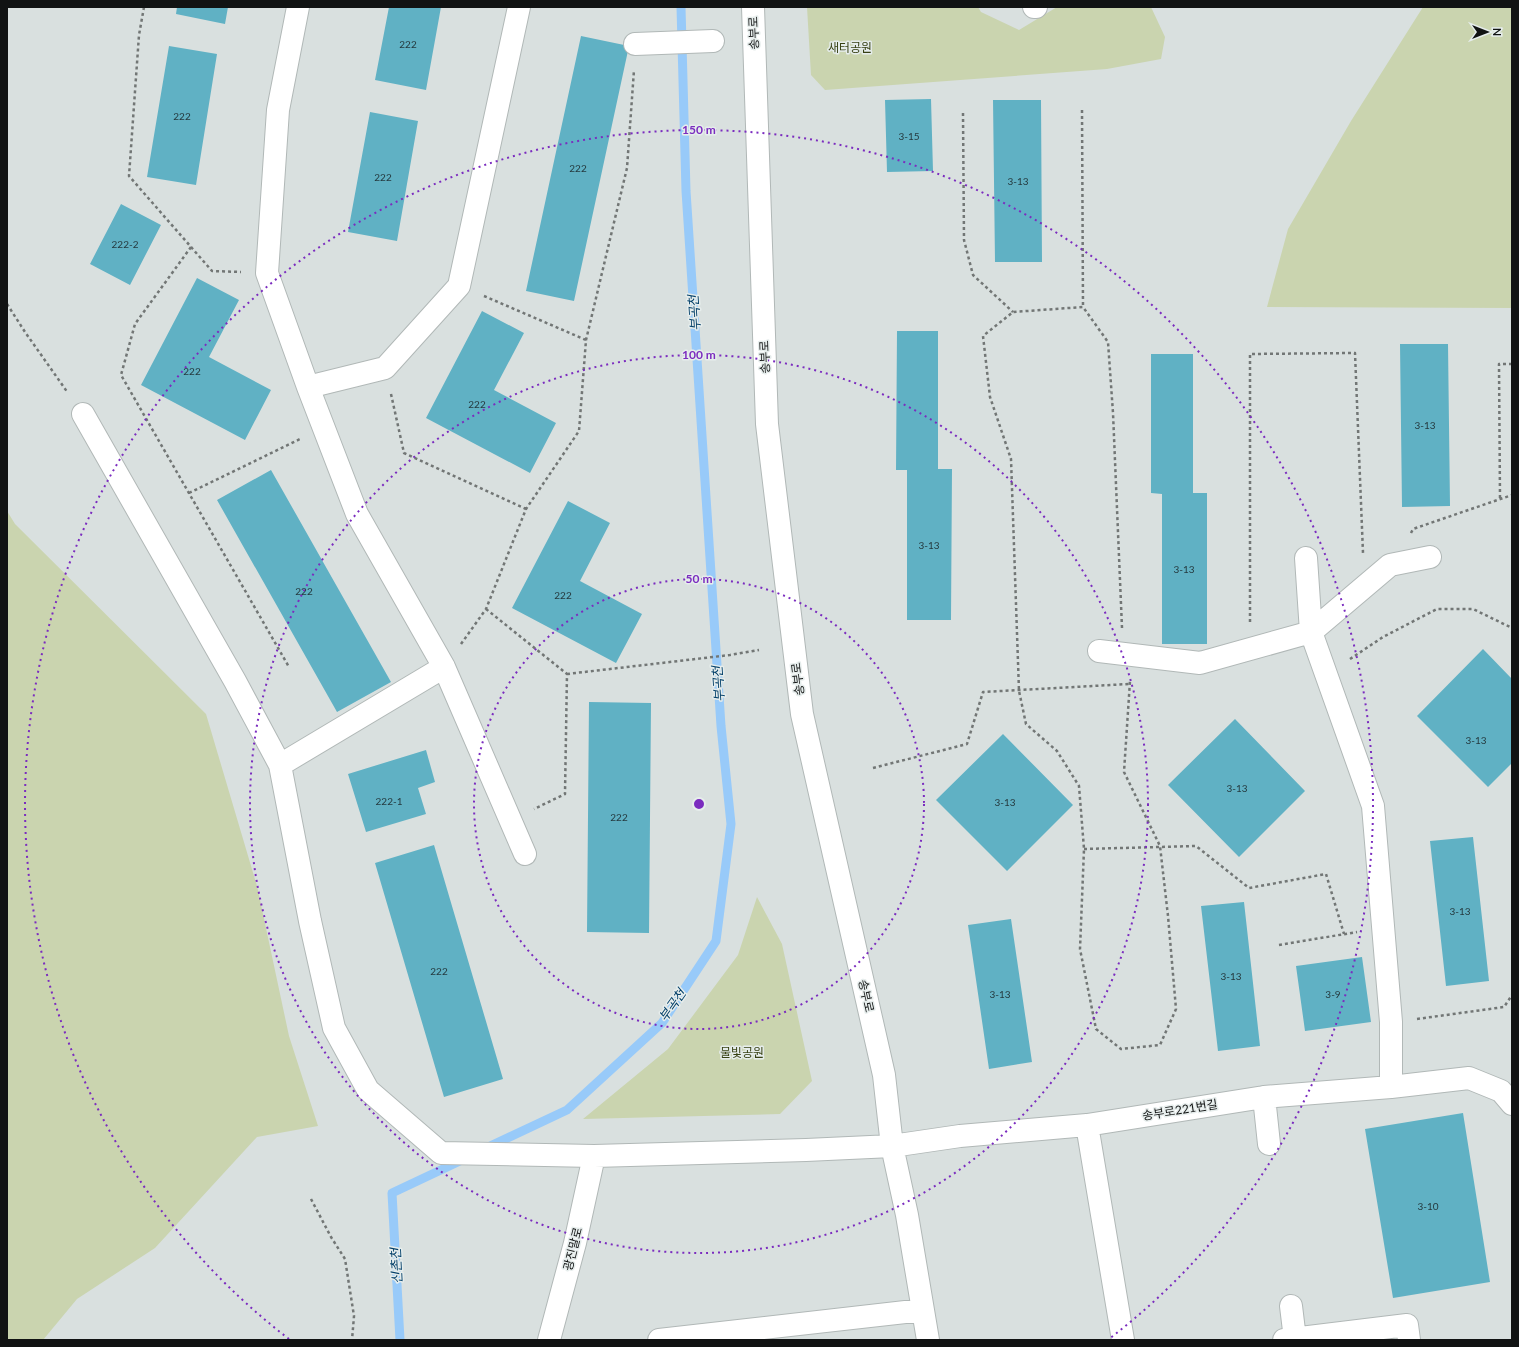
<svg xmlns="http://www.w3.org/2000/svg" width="1519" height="1347" viewBox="0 0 1519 1347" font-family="Lato,'Noto Sans KR',sans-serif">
<rect width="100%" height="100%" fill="#d9e0df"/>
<path fill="#cad4af" d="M807,7H978L981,12L1019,30L1057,7H1151L1165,37L1161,59L1107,69L825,90L811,75Z
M1423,7H1512V308L1267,307L1288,229L1351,121Z
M7,511L15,524L206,714L257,886L289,1036L318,1126L257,1137L155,1248L77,1299L43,1340H7Z
M757,897L782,944L812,1081L780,1114L583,1119L668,1049L738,955Z"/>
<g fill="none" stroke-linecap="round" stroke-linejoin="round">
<path stroke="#98caf9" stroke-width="9" d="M486,1148L567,1110L662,1023L716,941L731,824L721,726L686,191L681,7
M400,1340L392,1193L462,1160"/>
</g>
<path fill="#60b1c4" d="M177,7H228L225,24L176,14Z
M389,7H441L426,90L375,80Z
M581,36L629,46L574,301L526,291Z
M169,46L217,54L196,185L147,177Z
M931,99L933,171L887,172L885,100Z
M993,100H1041L1042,262H995Z
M370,112L418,121L397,241L348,232Z
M121,204L161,225L130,285L90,264Z
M197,278L239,300L209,357L271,390L245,440L141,385Z
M482,311L524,333L494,390L556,423L530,473L426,418Z
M897,331H938V469H952L951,620H907V470H896Z
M1400,344H1448L1450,506L1402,507Z
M1151,354H1193V493H1207V644H1162V494L1151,493Z
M271,470L391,682L337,712L217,500Z
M568,501L610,523L580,581L642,614L616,663L512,608Z
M1483,649L1512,679V763L1488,787L1417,716Z
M589,702L651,703L649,933L587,932Z
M1235,719L1305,791L1239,857L1168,785Z
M1003,734L1073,805L1007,871L936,800Z
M426,750L435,782L418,788L426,814L366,832L348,774Z
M1473,837L1489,981L1446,986L1430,841Z
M434,845L503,1079L444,1097L375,863Z
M1244,902L1260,1046L1218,1051L1201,906Z
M1011,919L1032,1062L989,1069L968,925Z
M1362,957L1371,1022L1305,1031L1296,966Z
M1463,1113L1490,1282L1393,1298L1365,1129Z"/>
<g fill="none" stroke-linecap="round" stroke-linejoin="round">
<defs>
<path id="minor" d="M298,7L278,110L267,273L308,387L357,514L444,667
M753,7L767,424L802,714L884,1075L892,1146L907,1215L928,1340
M1034,7H1036
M635,44L713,41
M308,387L385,368L459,286L519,7
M83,414L235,681L280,765L310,921L334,1028L368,1090L441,1153L594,1156L806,1150L892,1146L960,1136L1087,1125L1264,1097L1391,1087L1469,1078L1501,1091L1512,1104
M1306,558L1311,632L1373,806L1391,1022V1087
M1099,651L1200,663L1311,632L1390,565L1430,557
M280,765L444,667L525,854
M1264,1097L1269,1144
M1087,1125L1123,1340
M1291,1306L1295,1339
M549,1340L575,1243L594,1156
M659,1340L923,1310
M1284,1340L1407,1325L1409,1340"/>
</defs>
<use href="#minor" stroke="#b1b8b7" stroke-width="24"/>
<path stroke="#727675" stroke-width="2.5" stroke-dasharray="3 3" stroke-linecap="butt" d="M144,7L139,35L129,176L212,271L241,272
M1082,110L1083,307
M963,113L964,240L973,275L1013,312
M191,247L135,324L121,375L289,667
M484,296L586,340
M7,304L25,332L68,393
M391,394L404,453L526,509
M189,493L300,439
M1500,498L1499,364H1512
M1411,533L1413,529L1512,495
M486,609L567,674L565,794L534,809
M1250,622V354L1355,353L1363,553
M1122,628L1113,413L1108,342L1083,307L1013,312L983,336L990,397L1011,459L1019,691L1026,724L1057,751L1079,786L1084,849L1080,949L1096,1029L1121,1049L1160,1045L1176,1009L1168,916L1160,846L1124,772L1130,681
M461,644L486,609L526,509L579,431L586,340L627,168L634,70
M1350,659L1383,637L1437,609H1473L1512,628
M567,674L730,655L759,650
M873,768L967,744L983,692L1129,684
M1084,849L1196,846L1249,888L1326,874L1344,934
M1279,945L1357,932
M1417,1019L1504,1007L1512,995
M311,1199L331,1237L345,1259L354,1316L352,1340"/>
<use href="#minor" stroke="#fff" stroke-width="22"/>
</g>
<g fill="none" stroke="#7b2cbf" stroke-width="2" stroke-dasharray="2 4">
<circle cx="699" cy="804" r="225"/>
<circle cx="699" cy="804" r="449"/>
<path d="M289 1339A674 674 0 1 1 1109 1339"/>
</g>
<g text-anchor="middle" stroke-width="3" stroke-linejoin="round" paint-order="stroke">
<g font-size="10" fill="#253a3f">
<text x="408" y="48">222</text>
<text x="182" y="120">222</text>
<text x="909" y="140">3-15</text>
<text x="578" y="172">222</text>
<text x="383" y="181">222</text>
<text x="1018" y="185">3-13</text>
<text x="125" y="248">222-2</text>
<text x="192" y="375">222</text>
<text x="477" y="408">222</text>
<text x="1425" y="429">3-13</text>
<text x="929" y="549">3-13</text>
<text x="1184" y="573">3-13</text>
<text x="304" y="595">222</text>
<text x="563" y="599">222</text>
<text x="1476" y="744">3-13</text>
<text x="1237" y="792">3-13</text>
<text x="389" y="805">222-1</text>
<text x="1005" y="806">3-13</text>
<text x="619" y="821">222</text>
<text x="1460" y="915">3-13</text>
<text x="439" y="975">222</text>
<text x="1231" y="980">3-13</text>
<text x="1000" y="998">3-13</text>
<text x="1333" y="998">3-9</text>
<text x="1428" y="1210">3-10</text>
</g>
<g font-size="12" fill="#111313" stroke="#e6edec">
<text transform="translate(754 33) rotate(-92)" y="4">송부로</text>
<text transform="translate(765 357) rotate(-92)" y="4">송부로</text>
<text transform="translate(798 679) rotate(-97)" y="4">송부로</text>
<text transform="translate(866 996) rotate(77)" y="4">송부로</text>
<text transform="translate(1180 1110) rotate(-9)" y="4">송부로221번길</text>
<text transform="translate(573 1249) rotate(-76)" y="4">광진말로</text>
</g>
<g font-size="12" fill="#374113" stroke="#e6edec">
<text x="850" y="52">새터공원</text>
<text x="742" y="1057">물빛공원</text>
</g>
<g font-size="13" font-style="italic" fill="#023f69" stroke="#e6edec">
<text transform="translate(694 313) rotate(-94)" y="5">부곡천</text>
<text transform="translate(718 684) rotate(-94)" y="5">부곡천</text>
<text transform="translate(672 1005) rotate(-55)" y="5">부곡천</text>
<text transform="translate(396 1266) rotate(-93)" y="5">신촌천</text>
</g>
</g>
<circle cx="699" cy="804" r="6" fill="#7b2cbf" stroke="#e6edec" stroke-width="2"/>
<g font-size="12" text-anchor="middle" font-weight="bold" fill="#7b2cbf" stroke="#e6edec" stroke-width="3" stroke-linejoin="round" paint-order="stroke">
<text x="699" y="134">150 m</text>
<text x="699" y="359">100 m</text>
<text x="699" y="583">50 m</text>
</g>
<rect width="1519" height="1347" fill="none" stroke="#111313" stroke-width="16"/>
<g transform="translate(1487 32) rotate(90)" stroke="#e6edec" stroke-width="3" paint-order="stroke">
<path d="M0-3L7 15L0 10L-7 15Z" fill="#111313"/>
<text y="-6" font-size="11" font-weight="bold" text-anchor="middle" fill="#111313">N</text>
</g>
</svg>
